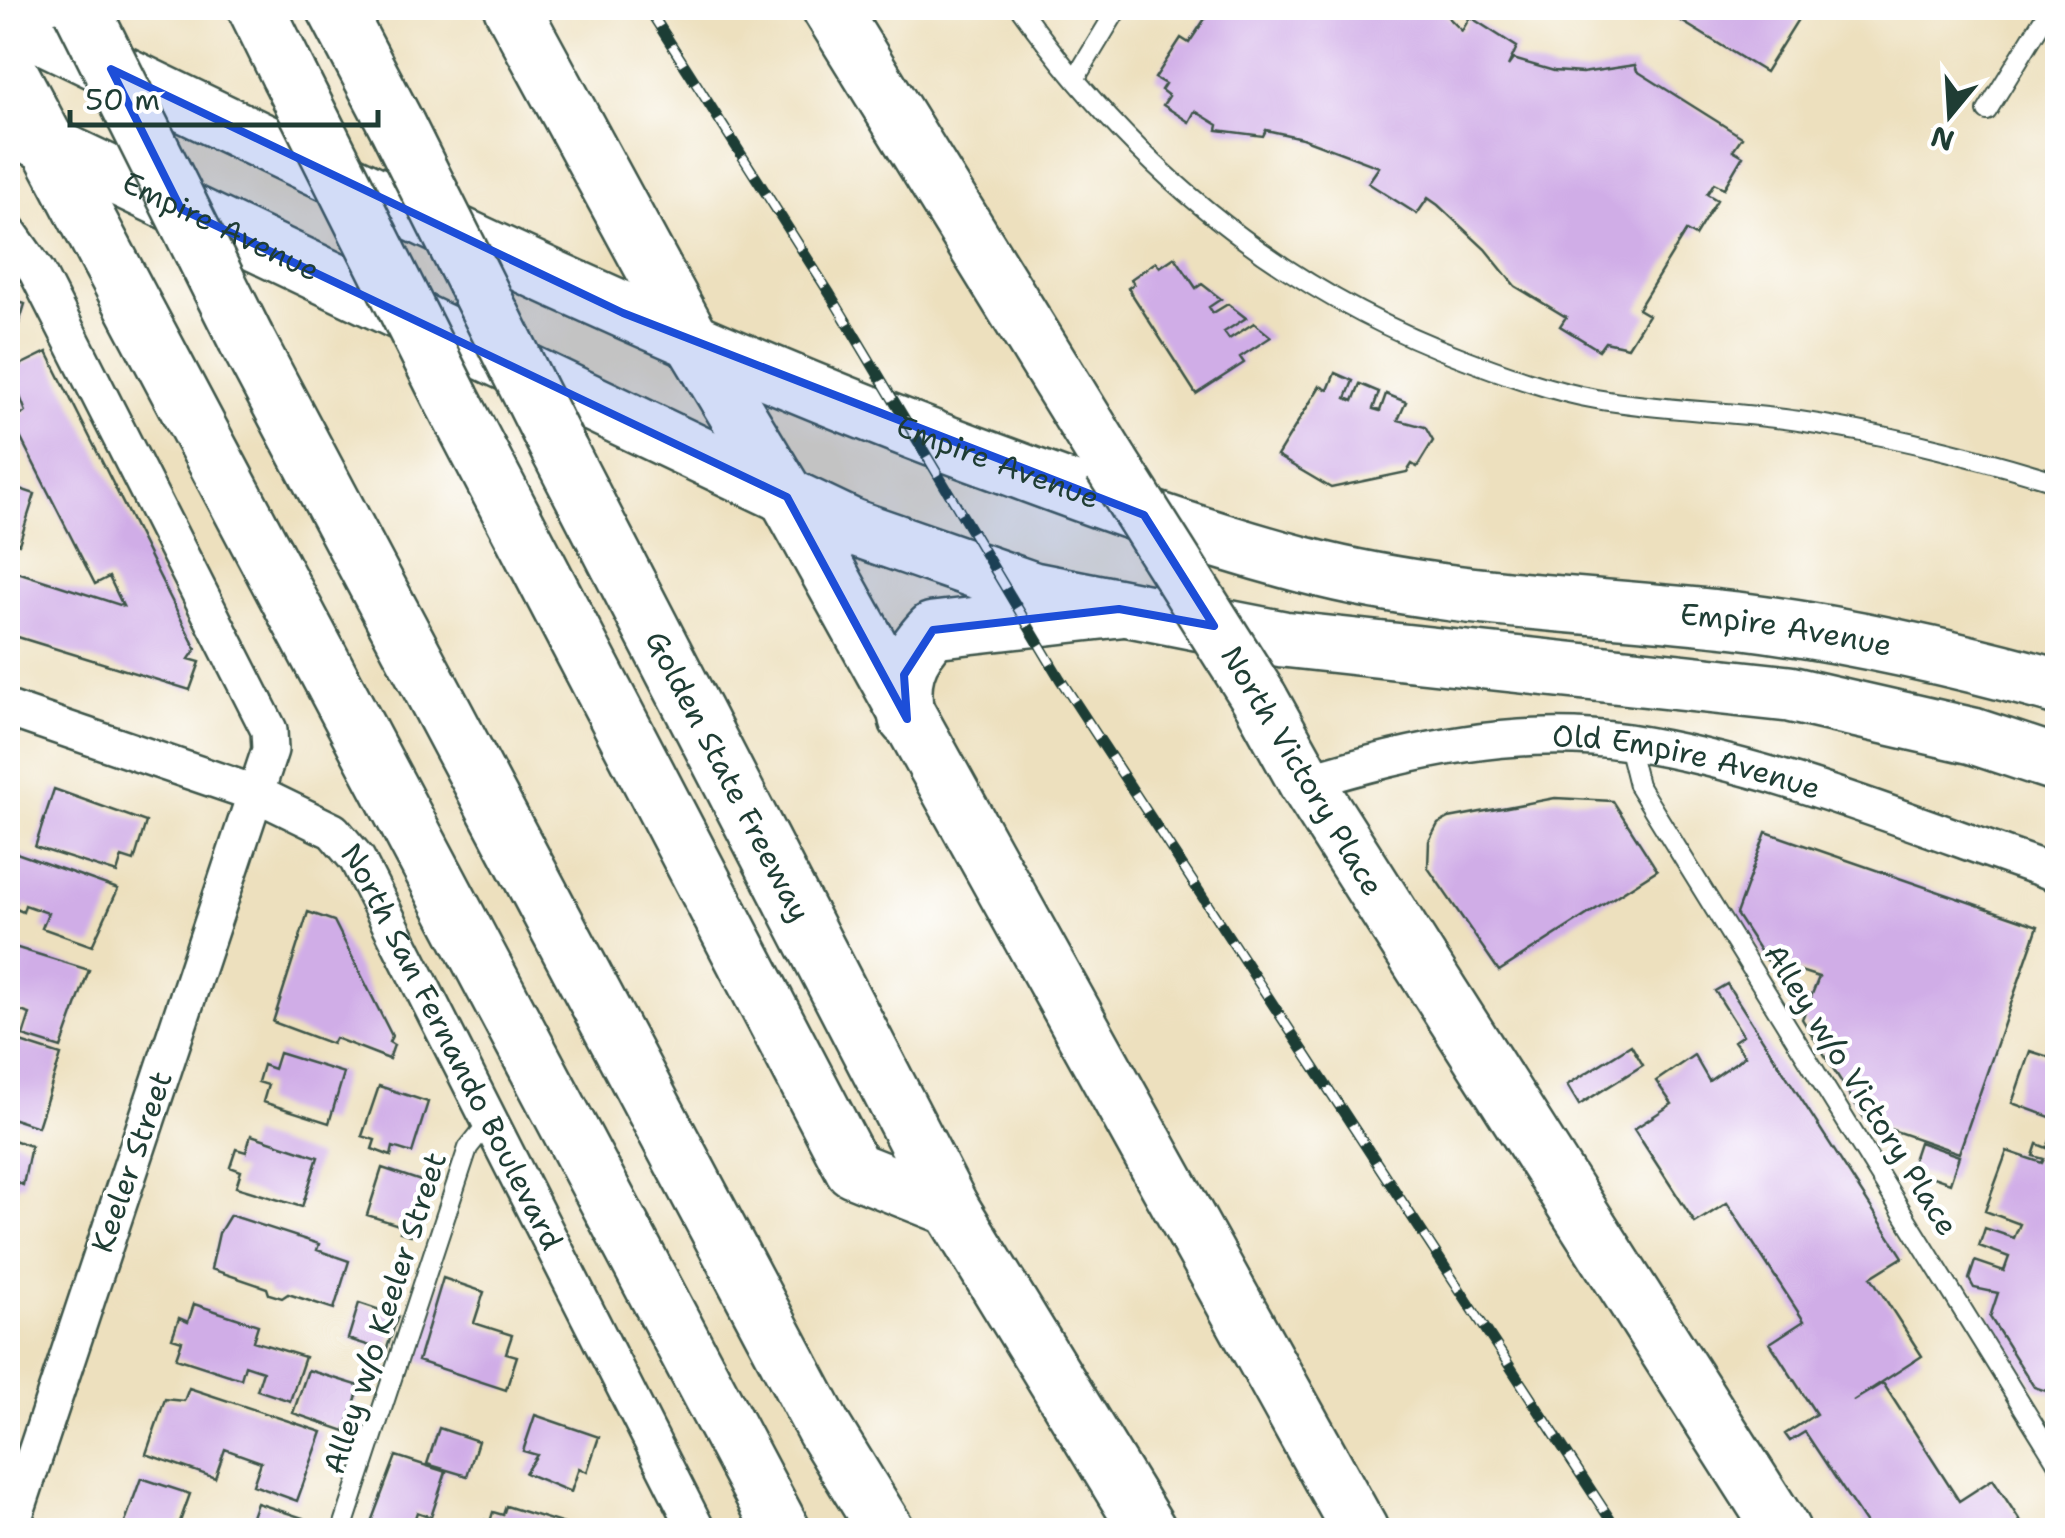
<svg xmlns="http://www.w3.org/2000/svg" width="2065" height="1538" viewBox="0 0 2065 1538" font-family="'Shantell Sans',sans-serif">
<rect width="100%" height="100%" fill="#fff"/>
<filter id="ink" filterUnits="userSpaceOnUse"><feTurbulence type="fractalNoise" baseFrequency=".01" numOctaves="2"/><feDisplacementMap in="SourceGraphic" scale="20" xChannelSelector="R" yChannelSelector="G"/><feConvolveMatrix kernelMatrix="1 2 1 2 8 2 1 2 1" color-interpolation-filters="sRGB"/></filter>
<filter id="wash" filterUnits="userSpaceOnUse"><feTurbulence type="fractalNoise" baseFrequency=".0048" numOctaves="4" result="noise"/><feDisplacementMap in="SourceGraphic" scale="40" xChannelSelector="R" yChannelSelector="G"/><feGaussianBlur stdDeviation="2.25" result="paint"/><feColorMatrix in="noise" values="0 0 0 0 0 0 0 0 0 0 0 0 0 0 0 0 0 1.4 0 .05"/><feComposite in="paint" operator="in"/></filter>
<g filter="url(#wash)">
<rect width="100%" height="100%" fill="#ede0be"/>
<g id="blocks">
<path fill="#d0ade7" d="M1212,8H1439L1462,31L1470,17L1517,47L1508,66L1513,59L1554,71L1582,73L1635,65L1637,71L1742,137L1733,150L1743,156L1724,188L1714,183L1707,194L1717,200L1695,236L1686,231L1638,309L1648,315L1628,347L1605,342L1599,350L1560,326L1566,317L1515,286L1485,249L1438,205L1428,198L1417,214L1368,183L1379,167L1302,138L1266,130L1263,136L1217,130L1218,125L1195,111L1189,122L1163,105L1169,96L1161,90L1165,84L1155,78L1181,38L1189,43Z
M1660,8H1805L1765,72Z
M1175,257L1196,288L1202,284L1221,299L1209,307L1213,313L1228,304L1246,318L1224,332L1229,339L1254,323L1271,337L1240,357L1244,363L1196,394L1128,288L1134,284L1131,279L1156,262L1160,267Z
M8,298L25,304L8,360Z
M47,352L196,649L189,659L200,662L190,690L8,634V569L123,606L109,577L95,584L11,419L26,412L10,370Z
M1335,373L1353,381L1346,398L1353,401L1360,384L1379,392L1373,409L1380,411L1386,394L1406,402L1398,420L1425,427L1433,441L1417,467L1412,464L1407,472L1331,488L1277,456L1320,386L1328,390Z
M8,449L18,452L8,479Z
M8,485L35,494L19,544L8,540Z
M54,789L146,822L134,861L122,857L117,873L35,847Z
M1555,798L1613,801L1657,870L1499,971L1428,868L1429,841L1438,824L1449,818Z
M1766,832L2038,926L1959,1153L1866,1121L1802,1019L1819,977L1766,960L1736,914Z
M8,850L118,889L92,946L42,928L48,913L25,905L23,912L14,908L16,902L8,899Z
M308,912L334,921L392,1036L389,1042L394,1045L389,1059L335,1038L332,1044L273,1022Z
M8,945L89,970L61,1048L23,1036L30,1014L8,1007Z
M1727,984L1903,1257L1871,1277L1922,1356L1853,1401L1883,1383L1959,1501L1993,1479L2026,1530H1870L1805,1432L1790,1441L1785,1434L1816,1414L1770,1343L1804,1321L1727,1203L1695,1223L1634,1129L1672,1104L1656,1081L1694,1055L1709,1081L1745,1056L1734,1041L1743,1035L1715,991Z
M8,1038L61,1055L38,1127L8,1117Z
M1631,1045L1643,1065L1579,1105L1567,1085Z
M2030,1051L2058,1060V1120L2012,1103Z
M279,1053L344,1073L329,1123L263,1102L268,1085L258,1082L263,1065L274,1069Z
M379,1086L428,1102L412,1153L393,1147L391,1156L372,1149L375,1140L362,1136Z
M2058,1120V1395L2034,1387L1990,1317L1998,1293L1974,1288L1969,1279L1975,1261L2004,1271L2009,1257L1979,1246L1985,1228L2014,1238L2020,1224L1985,1211L2007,1151L2042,1163L2044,1159L2033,1156L2037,1144L2047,1148Z
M251,1135L318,1157L302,1207L236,1187L241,1171L230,1167L236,1149L246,1152Z
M8,1138L31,1146L23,1185L18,1183L8,1213Z
M1919,1142L1959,1156L1950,1183L1910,1169Z
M382,1168L430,1184L411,1235L400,1232L402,1226L367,1215Z
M230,1215L319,1244L317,1250L349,1261L334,1309L288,1294L282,1298L269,1294L267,1288L211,1269L219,1233Z
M443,1278L484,1292L474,1323L512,1335L506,1353L517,1356L506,1390L418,1361Z
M359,1303L398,1316L386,1351L348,1339Z
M194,1304L258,1325L253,1341L305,1357L290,1401L257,1390L263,1371L245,1365L241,1379L176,1358L182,1341L172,1338L179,1318L188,1322Z
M308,1370L360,1386L345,1431L293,1413Z
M189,1388L322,1432L297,1501L253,1485L261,1462L225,1449L215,1478L146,1454L165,1399L184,1401Z
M535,1415L599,1437L587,1472L579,1468L571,1492L525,1473L537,1455L523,1451Z
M439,1428L478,1441L467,1476L427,1464Z
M396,1456L446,1472L431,1517L417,1512L411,1530H368Z
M141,1478L190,1494L177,1530H122Z
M257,1503L303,1518L299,1530H247Z
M506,1506L571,1526L570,1530H481L485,1520L490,1522L493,1512L503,1515Z"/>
</g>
</g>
<g filter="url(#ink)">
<use href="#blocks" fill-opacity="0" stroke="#3e5549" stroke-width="2.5"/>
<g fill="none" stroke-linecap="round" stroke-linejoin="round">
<defs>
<path id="lane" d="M1020,8C1134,168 1280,290 1465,359C1507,375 1551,391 1596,399C1663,411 1732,411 1799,421C1887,434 1973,456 2058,482
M1075,79L1118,8
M1987,111L2049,10
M1627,741L1638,785L2058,1464
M342,1530L468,1148L491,1119"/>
<g id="street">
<path d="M8,231L37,272L269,730L270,750L10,1530"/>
<path id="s1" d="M8,709L257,794L333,831L357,859L697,1530"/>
<path id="s2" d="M1306,782C1407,751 1521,725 1628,742C1775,765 1918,826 2058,874"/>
</g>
<g id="primary">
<path d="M830,8L1112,465"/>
<path id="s3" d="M8,19C336,176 661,340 1004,465C1103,502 1202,538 1304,565C1447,603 1591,603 1737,620C1840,633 1957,659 2058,687"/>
<path id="s4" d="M24,133L852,527L1033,590L1283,639L1789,694L1973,736L2058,764"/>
<path d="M1260,699L1306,782L1782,1530"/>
</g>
<g id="highway">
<path d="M256,8L289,75"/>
<path d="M335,8L397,126"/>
<path d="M512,8L694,343L787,497L1360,1530"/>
<path d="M8,69L782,1530"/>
<path d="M246,339L824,1429L886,1530"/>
<path d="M452,400L853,1169L951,1208"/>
<path id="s5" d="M560,452L951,1208L1148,1530"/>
<path d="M907,719C899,681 906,658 933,630L1119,609"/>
</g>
</defs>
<use href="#lane" stroke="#3e5549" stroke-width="22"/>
<use href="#street" stroke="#3e5549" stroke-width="40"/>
<use href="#primary" stroke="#3e5549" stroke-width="60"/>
<use href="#highway" stroke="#3e5549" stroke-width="60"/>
<use href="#lane" stroke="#fff" stroke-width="18"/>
<use href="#street" stroke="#fff" stroke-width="35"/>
<use href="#primary" stroke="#fff" stroke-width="55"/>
<use href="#highway" stroke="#fff" stroke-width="55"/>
<defs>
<path id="rail" d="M648,8L830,294L1060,679L1617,1530"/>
</defs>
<use href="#rail" stroke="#1f3d34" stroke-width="11"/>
<use href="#rail" stroke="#fff" stroke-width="8" stroke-dasharray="22" stroke-linecap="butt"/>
<defs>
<path id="primary-bridge" d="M1112,465L1260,699"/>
<path id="highway-bridge" d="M81,8L246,339
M289,75L452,400
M397,126L560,452"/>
</defs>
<use href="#primary-bridge" stroke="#3e5549" stroke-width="60" stroke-linecap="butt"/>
<use href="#highway-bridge" stroke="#3e5549" stroke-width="60" stroke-linecap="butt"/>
<use href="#primary-bridge" stroke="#fff" stroke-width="55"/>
<use href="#highway-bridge" stroke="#fff" stroke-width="55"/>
</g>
</g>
<path fill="#1d4ed8" fill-opacity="0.2" stroke="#1d4ed8" stroke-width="8" stroke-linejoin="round" d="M111,69L623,313L1144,515L1214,626L1119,609L933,630L904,675L907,719L787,497L181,209Z"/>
<g text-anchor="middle" stroke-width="9" stroke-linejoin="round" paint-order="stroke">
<g font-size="30" fill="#1f3d34" stroke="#fff">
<text dy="10" stroke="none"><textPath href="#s4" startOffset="218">Empire Avenue</textPath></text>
<text dy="10" stroke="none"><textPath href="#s3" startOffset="1085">Empire Avenue</textPath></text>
<text dy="10" stroke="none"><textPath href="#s3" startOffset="1895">Empire Avenue</textPath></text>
<text dy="10" stroke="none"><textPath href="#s2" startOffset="388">Old Empire Avenue</textPath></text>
<text transform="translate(1302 771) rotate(59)" y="10">North Victory Place</text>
<text dy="10" stroke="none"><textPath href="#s5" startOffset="365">Golden State Freeway</textPath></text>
<text dy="10" stroke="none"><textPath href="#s1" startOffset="595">North San Fernando Boulevard</textPath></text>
<text transform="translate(1861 1090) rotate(58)" y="10">Alley w/o Victory Place</text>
<text transform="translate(132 1162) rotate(-71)" y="10">Keeler Street</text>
<text transform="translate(385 1313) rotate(-72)" y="10">Alley w/o Keeler Street</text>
</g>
</g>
<rect width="2065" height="1538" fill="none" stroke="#fff" stroke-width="40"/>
<g transform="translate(1950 115) rotate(198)" stroke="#ffffff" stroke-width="8" paint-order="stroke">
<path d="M0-8L18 38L0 25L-18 38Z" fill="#1f3d34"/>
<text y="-15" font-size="28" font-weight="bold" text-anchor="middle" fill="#1f3d34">N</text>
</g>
<path d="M70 110v15h308v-15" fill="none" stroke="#1f3d34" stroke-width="5"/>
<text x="85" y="110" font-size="30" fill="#1f3d34" stroke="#ffffff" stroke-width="8" paint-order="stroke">50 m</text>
</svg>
